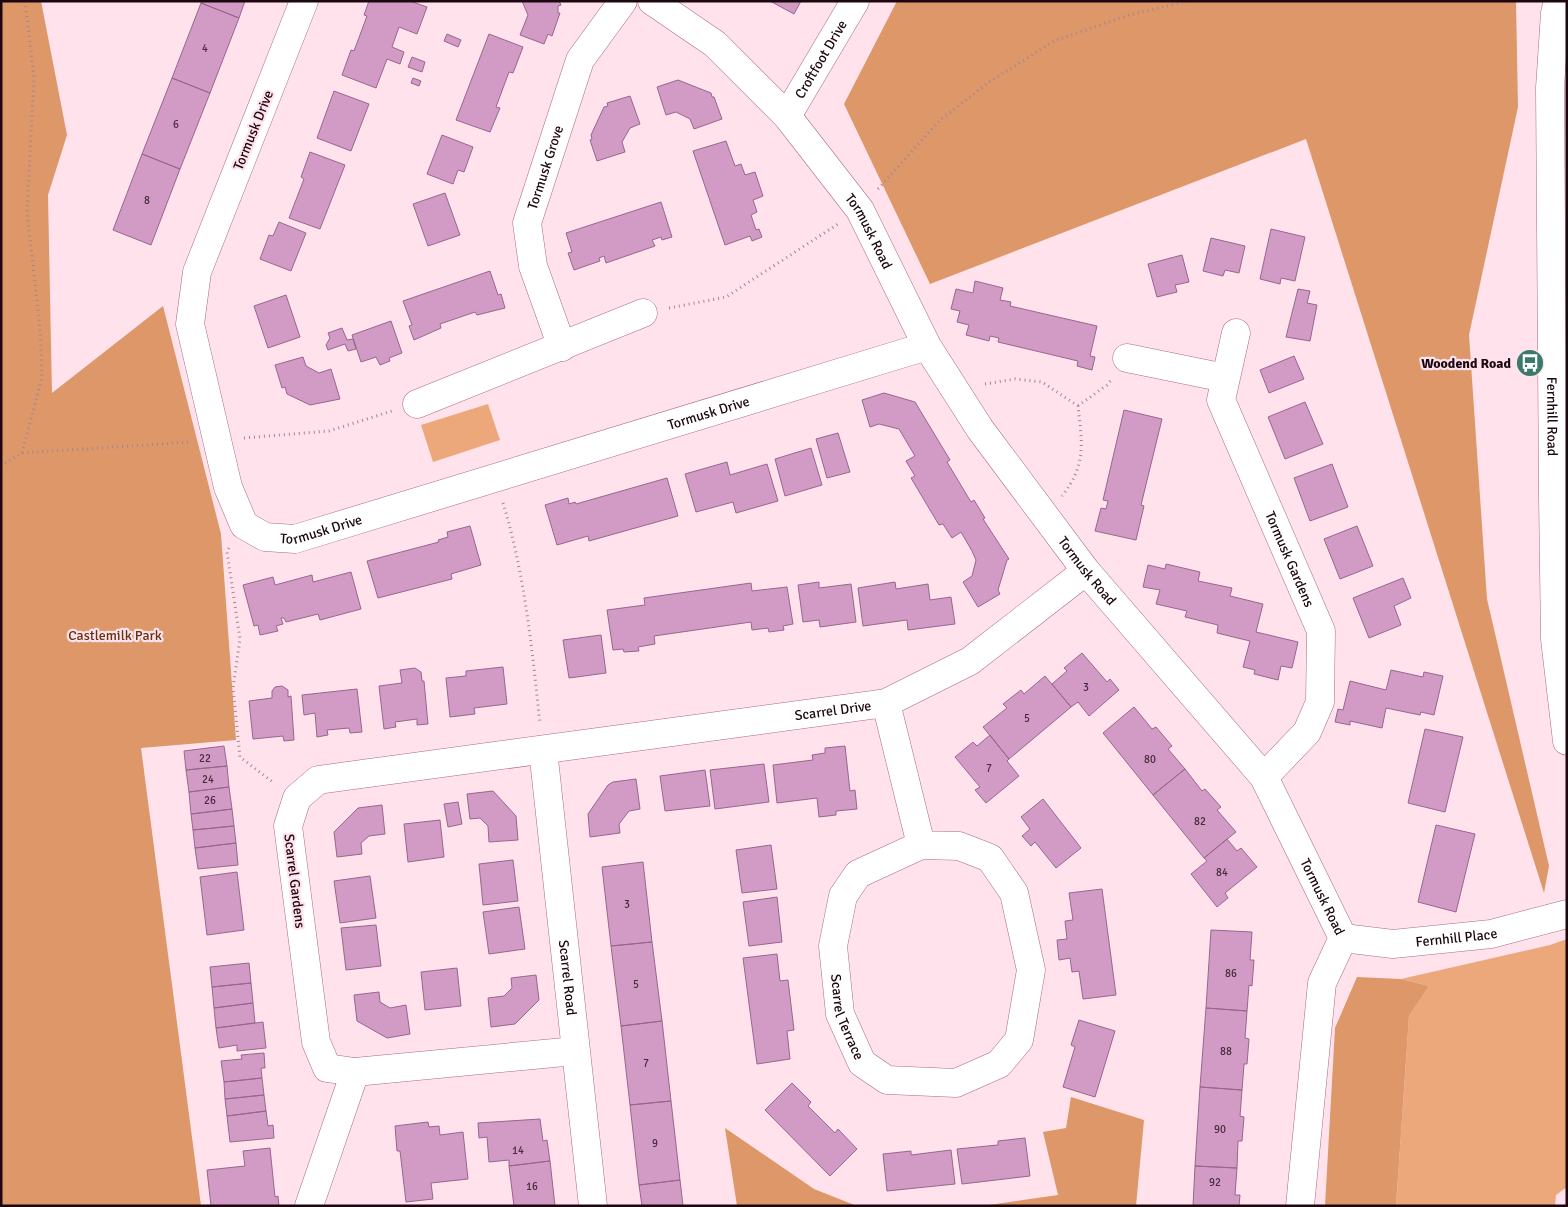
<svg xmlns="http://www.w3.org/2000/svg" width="1568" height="1207" viewBox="0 0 1568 1207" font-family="Signika,sans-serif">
<rect width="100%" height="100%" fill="#ffe2ec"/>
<path fill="#eca87a" d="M488,404L500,440L433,462L421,425Z
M1567,939V1187L1556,1195L1555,1206H1396L1409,1016L1429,986L1401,979L1550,945Z"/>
<path fill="#dd9768" d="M1,1H41L67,135L48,195L52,393L163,306L221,534L236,740L141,748L201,1206H1Z
M897,1H1516L1518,107L1469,335L1487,599L1549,866L1544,893L1306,139L930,284L844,104Z
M1357,977L1401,979L1429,986L1409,1016L1396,1206H1325L1335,1028Z
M1071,1097L1144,1120L1136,1206H982L1058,1195L1043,1132L1066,1128Z
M725,1128L814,1189L857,1206H737Z"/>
<path fill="#d19bc5" stroke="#98668d" d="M202,1H245L239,18L201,3Z
M369,1H410L427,7L417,34L399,27L392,47L404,52L400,64L387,59L376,88L342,75L351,50L354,51L367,16L364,15Z
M522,1H559L561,5L558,6V13H560L552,36L548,34L544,44L520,35L528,15Z
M770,1H801L794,14Z
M201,3L239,18L210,93L172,78Z
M447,34L461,40L458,47L444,41Z
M489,34L523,47L513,73L509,72L496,107L500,108L490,132L456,120Z
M412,57L425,62L422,72L408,67Z
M172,78L210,93L180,169L142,154Z
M413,78L421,81L419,86L411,83Z
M678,80L711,93L712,97H714L722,119L694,129L690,119L676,112L666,115L657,87Z
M334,91L369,104L351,151L317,138Z
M630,96L640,124L630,128L622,142L625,152L597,161L590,140L592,139L591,135L604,107L608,106L607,103Z
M442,135L473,147L464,172L458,170L453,184L427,174Z
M726,141L735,166L741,164L745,175L755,172L763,196L753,200L757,212L751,215L756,230L759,229L762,237L752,241L750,236L725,245L693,151Z
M310,152L345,165L320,229L289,218L304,179L301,177Z
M142,154L180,169L151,245L113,230Z
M445,193L460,235L428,246L413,204Z
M661,202L672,237L662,240L661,237L652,240L655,246L606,263L604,256L599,258L600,261L574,270L568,253L572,252L566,233Z
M279,222L306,233L291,271L260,259L269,235L273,236Z
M1271,229L1305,237L1295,281L1281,278L1280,284L1260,279Z
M1211,238L1245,246L1239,273L1225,270L1223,276L1203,271Z
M1182,255L1189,282L1175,285L1177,292L1157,297L1148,264Z
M490,271L498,295L501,294L505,308L477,315L475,312L440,324L441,328L414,340L409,326L412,325L403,301Z
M975,281L1003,288L1000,300L1011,302L1010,306L1097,326L1090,356L1095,357L1092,370L1077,366L1078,361L998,342L999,338L990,336L989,341L966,335L969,325L957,322L960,311L951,309L956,289L973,293Z
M1298,289L1310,291L1307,303L1317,305L1310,341L1286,337Z
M286,295L300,337L268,348L254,306Z
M391,321L402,353L389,358L390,361L380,365L376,357L361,362L352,335Z
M342,328L347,340L353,339L356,349L348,351L345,344L328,350L326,345L330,338L328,333Z
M1294,356L1304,379L1269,393L1260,370Z
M303,357L306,366L319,373L331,369L340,399L310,405L287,394L285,387L282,388L275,365Z
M884,393L915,402L950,460L947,462L971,502L974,500L985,518L983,519L1009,559L1007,560L998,590L1000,594L978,607L963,582L972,576L976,560L972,551L961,532L952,538L943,524L939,525L911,478L915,476L906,461L915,456L899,429L879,424L870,427L862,400Z
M1305,402L1323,444L1285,459L1268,417Z
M1124,410L1162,419L1141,505L1144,506L1136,540L1095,531L1101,508L1106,509L1108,501L1103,500Z
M838,433L850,472L827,478L816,439Z
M811,448L822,485L785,496L775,459Z
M727,462L730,475L767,464L778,501L736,513L733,502L696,512L685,474Z
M1332,464L1348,507L1310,521L1294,478Z
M667,478L678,516L589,541L588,536L557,545L545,505L568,498L569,504L575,502L576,504Z
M470,526L481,565L451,574L452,579L378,598L367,561L439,542L438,540L448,537L447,532Z
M1357,526L1373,566L1340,579L1324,539Z
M1166,564L1200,572L1198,581L1232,588L1230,596L1263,604L1256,632L1298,642L1292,668L1281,666L1278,680L1254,674L1255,670L1243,667L1250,641L1217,633L1218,625L1185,617L1187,611L1156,604L1160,590L1143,587L1148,565L1165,569Z
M351,572L361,609L320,620L318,614L286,622L284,618H281L283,624L276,626L278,631L260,635L258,625L254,626L243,585L273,577L275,585L312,575L313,582Z
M1403,578L1411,598L1394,606L1401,625L1369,638L1353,598Z
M819,582V588L851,584L856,622L820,627L819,620L803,622L798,585Z
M895,582L896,589L928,584L930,600L951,597L955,624L908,630L907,620L863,626L858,588Z
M751,583L752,591L787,587L793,624L783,626L784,630L769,632L768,628L752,630L751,622L654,636L655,644L638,647L639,651L624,652L623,649L613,650L607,610L645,605L644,598Z
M601,635L606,673L569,678L563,640Z
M1082,653L1107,682L1110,679L1119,690L1089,716L1078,702L1071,707L1052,684L1067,671L1064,668Z
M503,667L507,704L474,708L475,714L450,717L446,678L466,676V671Z
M415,668L421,672L422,681H424L428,724L417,725V719L395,722L396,727L384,729L379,686L402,683L400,670Z
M1391,670L1423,677L1424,672L1443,676L1434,715L1421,712L1420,715L1386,708L1382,728L1350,721V725L1335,722L1338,709L1343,710L1350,681L1386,690Z
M1045,676L1071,707L1009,759L983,727L1007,708L1003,704L1021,690L1024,694Z
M282,686L288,690V697L291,696L294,740L284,741L283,736L253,739L249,701L272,698V691L275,687Z
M357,689L362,732L350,733L349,728L327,730L328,735L317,737L315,713L304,715L302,695Z
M1134,707L1152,729L1156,727L1172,746L1168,749L1185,769L1153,795L1103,733Z
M1425,729L1463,737L1445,812L1408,803Z
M990,735L1009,759L1007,761L1019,776L986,803L975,790L980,787L955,757L973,742L977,746Z
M224,746L227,766L186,770L184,751Z
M845,746L850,791L855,790L857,809L836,811V815L819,817L817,798L777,803L773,765L813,760L812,755L825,753V748Z
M764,764L769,802L715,809L710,770Z
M227,766L229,787L189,792L186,770Z
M1185,769L1202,791L1205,789L1221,807L1217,810L1236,832L1204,858L1153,795Z
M705,770L710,806L665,811L660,776Z
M636,779L640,809L629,811L619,824L620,833L590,837L588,814L608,785L613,782Z
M229,787L232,809L191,814L189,792Z
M493,791L516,816L518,840L489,842L488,826L480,818L470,819L467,794Z
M1043,799L1081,848L1056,868L1035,842L1031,846L1022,836L1030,829L1021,817Z
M458,802L462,824L448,827L444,804Z
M382,805L385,834L369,836L361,843L362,854L337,857L334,832L358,808Z
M232,809L234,826L193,830L191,814Z
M440,820L444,857L408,862L404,824Z
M1436,825L1475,834L1456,912L1418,902Z
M234,826L236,843L195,848L193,830Z
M1227,839L1237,851L1241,848L1257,867L1225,893L1228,898L1217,907L1191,874L1207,861L1204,858Z
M236,843L238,865L198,869L195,848Z
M771,845L777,889L742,893L736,850Z
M513,860L518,901L483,905L479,864Z
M643,862L652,942L611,946L602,867Z
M237,872L244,930L207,935L200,877Z
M370,876L376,918L340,923L334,881Z
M1102,889L1116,995L1083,999L1079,971L1072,972L1070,958L1059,960L1057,940L1067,939L1065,921L1073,920L1069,893Z
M777,897L782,942L749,946L743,902Z
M519,907L525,949L489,954L483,912Z
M376,925L381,966L346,970L341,928Z
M1211,930L1252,932L1250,960H1254L1252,986L1249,985L1247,1011L1206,1008Z
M652,942L662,1021L621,1026L611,946Z
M777,954L780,981L788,980L794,1030L787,1031L790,1059L757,1064L743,958Z
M249,963L251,983L212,987L210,967Z
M457,968L461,1006L425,1010L421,972Z
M536,975L539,1000L515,1024L491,1027L488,998L504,996L512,988L511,978Z
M251,983L253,1003L214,1008L212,987Z
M379,992L380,1002L390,1008L406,1005L410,1034L387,1038L357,1021L354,995Z
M253,1003L255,1023L216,1028L214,1008Z
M1206,1008L1247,1011L1245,1038L1249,1039L1247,1064H1244L1242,1090L1200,1087Z
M1079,1020L1115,1031L1095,1097L1063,1087L1075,1047L1071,1045Z
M662,1021L671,1101L630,1105L621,1026Z
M263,1022L266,1048L237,1051V1045L219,1048L216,1028Z
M264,1053L265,1068H261L262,1078L224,1082L221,1061L242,1059L241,1055Z
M262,1078L264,1095L225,1099L224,1082Z
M792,1083L811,1102L808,1106L835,1133L838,1129L857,1149L830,1176L765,1110Z
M1200,1087L1242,1090L1240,1116L1244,1117L1242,1141H1238L1237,1168L1195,1166Z
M264,1095L266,1111L227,1116L225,1099Z
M671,1101L680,1180L639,1185L630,1105Z
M266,1111L268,1126L273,1125L274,1138L230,1142L227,1116Z
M540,1119L543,1141L547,1140L550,1161L509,1166V1160L489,1162L487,1137L479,1138L478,1123Z
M428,1122L429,1127L439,1126L440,1135L463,1132L468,1179L431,1183L433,1199L406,1202L400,1151H397L395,1126Z
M1025,1138L1030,1176L962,1184L957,1149L998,1145V1141Z
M270,1148L275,1197L278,1196L279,1206H211L207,1170L245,1166L243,1151Z
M951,1150L955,1184L887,1191L883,1154L911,1151V1155Z
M550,1161L555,1206H514L509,1166Z
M1195,1166L1237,1168L1235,1195H1240L1239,1206H1193Z
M680,1180L683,1206H642L639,1185Z"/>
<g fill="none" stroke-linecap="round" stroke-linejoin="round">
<defs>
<g id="minor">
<path id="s1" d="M304,1L197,272L190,324L228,487L244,525L265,537L295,539L927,346"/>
<path id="s2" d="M652,1L715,44L787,116L860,210L927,346L980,429L1086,571L1264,777L1343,938"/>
<path id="s3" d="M1558,1L1555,13L1550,88L1553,498L1555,639L1567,741"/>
<path id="s4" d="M787,116L855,1"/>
<path id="s5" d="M1236,333L1221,400L1321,631L1320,702L1307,732L1264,777"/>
<path id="s6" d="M562,347L533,266L527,223L580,60L623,1"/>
<path d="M1127,358L1225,378"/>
<path d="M417,404L643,313"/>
<path id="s7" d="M886,703L921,845L858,874L843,896L833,946L840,1014L862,1063L887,1080L956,1083L999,1064L1019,1040L1031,970L1014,893L990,858L959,846L921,845"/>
<path id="s8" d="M543,750L593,1206"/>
<path id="s9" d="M1343,938L1393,944L1491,934L1567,914"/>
<path id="s10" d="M575,1051L355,1072L327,1068L316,1042L288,826L297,798L318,780L886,703L970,661L1086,571"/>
<path d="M309,1206L355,1072"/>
<path d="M1300,1206L1322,983L1343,938"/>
</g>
</defs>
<use href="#minor" stroke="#a96b83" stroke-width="29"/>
<path stroke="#a18791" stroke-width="3" stroke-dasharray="1 4" stroke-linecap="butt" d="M878,189L940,120L988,83L1054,41L1129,15L1188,1
M669,308L726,297L838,224
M985,384L1015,379L1042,382L1078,406C1082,443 1087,464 1062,496
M1078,406L1107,385L1111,380
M244,438L329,431L392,411
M22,453L42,378L40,327L27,212L34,77L25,1
M1,466L22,453L191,442
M503,503C525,575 532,649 540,724
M229,548L227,552L240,639L233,688L240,757L274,783"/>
<use href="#minor" stroke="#fff" stroke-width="28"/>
</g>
<defs>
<symbol id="bus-disc" viewBox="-11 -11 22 22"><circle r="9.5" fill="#397a6a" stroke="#ffe2ec"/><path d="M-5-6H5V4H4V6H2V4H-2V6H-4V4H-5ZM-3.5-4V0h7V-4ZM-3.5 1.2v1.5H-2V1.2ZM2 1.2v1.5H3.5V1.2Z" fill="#fff"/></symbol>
</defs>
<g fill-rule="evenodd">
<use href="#bus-disc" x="1514" y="347" width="32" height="32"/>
</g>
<g text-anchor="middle" stroke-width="4.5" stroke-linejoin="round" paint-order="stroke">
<g font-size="11" fill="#492b3c">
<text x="205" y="52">4</text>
<text x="176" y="128">6</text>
<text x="147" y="204">8</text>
<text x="1086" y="691">3</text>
<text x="1027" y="722">5</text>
<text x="205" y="762">22</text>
<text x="1150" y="763">80</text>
<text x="989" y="772">7</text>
<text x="208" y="783">24</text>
<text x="210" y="804">26</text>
<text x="1200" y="825">82</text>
<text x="1222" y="876">84</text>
<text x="627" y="908">3</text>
<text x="1231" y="977">86</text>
<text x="636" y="988">5</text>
<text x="1226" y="1055">88</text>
<text x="646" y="1067">7</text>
<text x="1220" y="1133">90</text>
<text x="655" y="1147">9</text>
<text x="518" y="1154">14</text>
<text x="1215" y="1186">92</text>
<text x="532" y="1190">16</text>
</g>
<g font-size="14" fill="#1c060f" stroke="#ffe2ec">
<text dy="5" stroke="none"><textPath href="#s4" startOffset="66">Croftfoot Drive</textPath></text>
<text transform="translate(253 130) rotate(-68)" y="5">Tormusk Drive</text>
<text dy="5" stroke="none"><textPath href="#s6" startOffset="188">Tormusk Grove</textPath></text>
<text dy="5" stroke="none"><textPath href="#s2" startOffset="320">Tormusk Road</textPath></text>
<text dy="5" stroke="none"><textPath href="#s1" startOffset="1039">Tormusk Drive</textPath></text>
<text dy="5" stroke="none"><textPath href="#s3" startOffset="416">Fernhill Road</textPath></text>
<text dy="5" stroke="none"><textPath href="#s1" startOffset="634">Tormusk Drive</textPath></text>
<text dy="5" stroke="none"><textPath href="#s5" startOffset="242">Tormusk Gardens</textPath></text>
<text dy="5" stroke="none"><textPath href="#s2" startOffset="725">Tormusk Road</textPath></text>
<text dy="5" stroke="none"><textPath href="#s10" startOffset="1072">Scarrel Drive</textPath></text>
<text transform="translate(295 881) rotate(83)" y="5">Scarrel Gardens</text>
<text dy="5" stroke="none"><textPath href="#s2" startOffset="1130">Tormusk Road</textPath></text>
<text dy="5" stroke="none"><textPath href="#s9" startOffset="114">Fernhill Place</textPath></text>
<text dy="5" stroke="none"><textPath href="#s8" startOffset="229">Scarrel Road</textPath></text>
<text dy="5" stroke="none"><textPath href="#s7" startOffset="366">Scarrel Terrace</textPath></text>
</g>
<g font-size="14" font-weight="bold" fill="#1c060f" stroke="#ffe2ec" text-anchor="end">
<text x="1511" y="368">Woodend Road</text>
</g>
<g font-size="14" fill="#613410" stroke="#ffe2ec">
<text x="115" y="640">Castlemilk Park</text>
</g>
</g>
<rect width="1568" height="1207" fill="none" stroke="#1c060f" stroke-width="5"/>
</svg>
